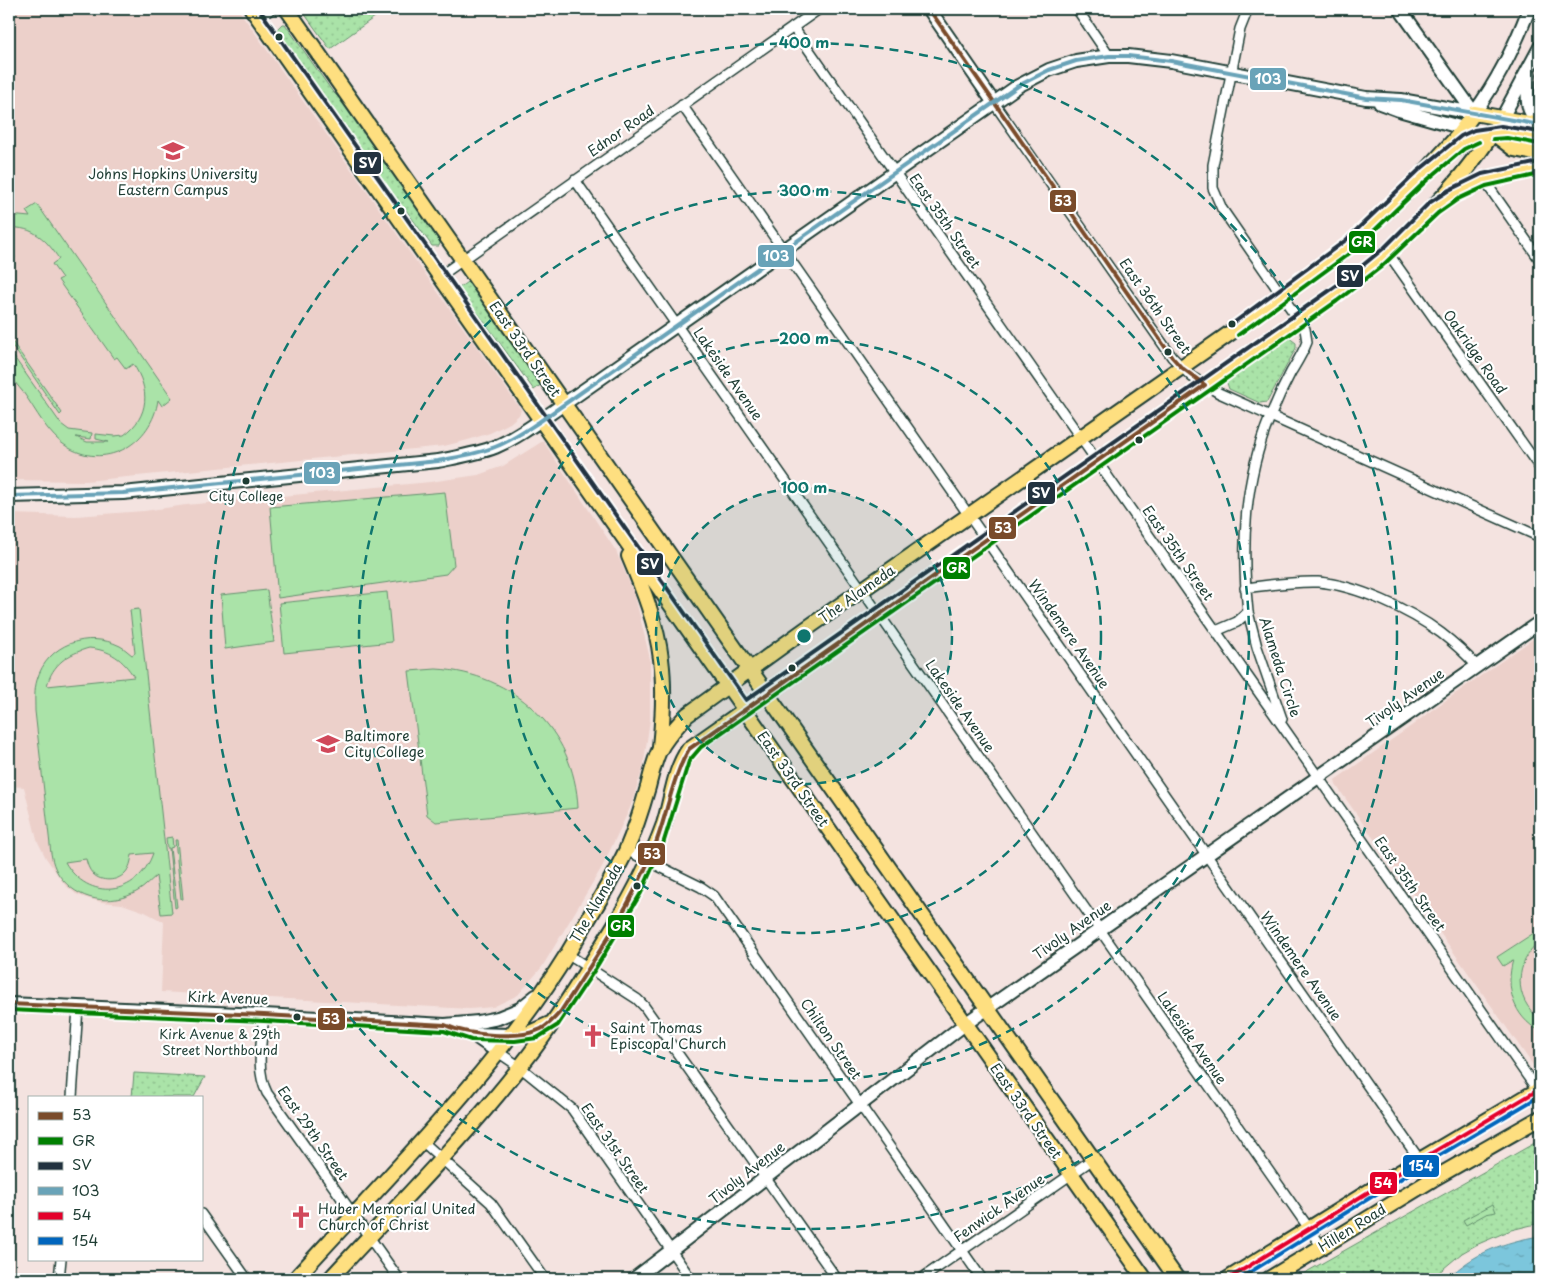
<svg xmlns="http://www.w3.org/2000/svg" width="1549" height="1288" viewBox="0 0 1549 1288" font-family="'Playpen Sans',sans-serif">
<defs>
<pattern id="green-dots" width="8" height="8" patternUnits="userSpaceOnUse" patternTransform="scale(1.25)"><rect width="8" height="8" fill="#aae3a8"/><path d="M2 2h.1M6 6h.1" fill="none" stroke="#92c491" stroke-width="1.8" stroke-linecap="round"/></pattern>
<pattern id="water-ripples" width="26" height="14" patternUnits="userSpaceOnUse" patternTransform="scale(1.25)"><rect width="26" height="14" fill="#7cc6dc"/><path d="M2 4q2-2 4 0t4 0M15 11q2-2 4 0t4 0" fill="none" stroke="#65a2b3"/></pattern>
</defs>
<rect width="100%" height="100%" fill="#f4e3e0"/>
<filter id="ink" filterUnits="userSpaceOnUse"><feTurbulence type="fractalNoise" baseFrequency=".02" numOctaves="2"/><feDisplacementMap in="SourceGraphic" scale="10" xChannelSelector="R" yChannelSelector="G"/><feConvolveMatrix kernelMatrix="1 2 1 2 8 2 1 2 1" color-interpolation-filters="sRGB"/></filter>
<g filter="url(#ink)">
<path fill="#ecd0ca" d="M9,9H238L519,407L521,410L519,415L510,423L490,433L468,440L444,446L86,481L9,480Z
M1540,69V115L1536,107L1534,94L1535,82Z
M543,441L616,551L635,596L650,659V719L643,768L630,808L602,867L542,967L518,995L493,1007L470,1009L161,992L164,922L145,912L122,904L101,902L86,898L76,894L65,885L46,858L37,840L24,787L9,786V514L76,516L144,511L186,505L430,482L478,475L503,466Z
M1540,634V1075L1336,785L1335,780L1414,724L1432,710Z"/>
<path fill="url(#green-dots)" stroke="#64906e" d="M301,9H386L330,49Z
M282,24H285L332,91L350,109L441,240L439,246H432L406,210L390,195L275,31Z
M470,280L543,383L534,390L478,313L456,290Z
M1288,337L1296,343V348L1267,402L1260,403L1229,389L1226,380L1228,377L1284,338Z
M134,1073L205,1077L194,1097H132Z
M1540,1140V1223L1511,1230L1476,1245L1462,1253L1431,1279H1294Z"/>
<path fill="#aae3a8" stroke="#64906e" fill-rule="evenodd" d="M37,204L172,398L162,406L158,400C152,442 108,470 69,448C48,436 36,410 23,392C18,386 12,379 9,373C7,367 9,356 9,350L61,424L69,430L92,433L91,439L76,437L87,442H109L96,439V434L114,436L124,435C150,416 150,389 133,364L126,369L117,357L114,359L58,280L62,278L52,264L59,259C47,240 33,226 9,228V215L30,217L26,211Z
M10,232L15,258L9,262V233Z
M9,337L62,413L60,415L9,341Z
M445,492L454,565L446,574L278,598L270,507Z
M267,590L274,642L225,649L221,595Z
M387,592L392,642L284,653L279,603Z
M139,609L172,913L161,914L156,876C150,881 145,887 138,891C111,907 77,901 59,875C53,866 51,856 50,845L35,711C35,700 34,690 37,680C47,644 88,630 120,646C124,648 128,652 132,655L135,653L130,610ZM89,648C110,650 123,659 134,677L47,686C52,664 68,654 89,648ZM153,853C138,897 88,902 65,862L86,859C87,864 89,870 93,874C101,882 117,882 125,873C130,868 131,861 132,855Z
M436,669C513,673 575,729 578,808L436,822L427,815L409,671Z
M172,837L173,847L170,848L177,907L175,908L169,848H167L166,838Z
M175,840H177L183,899H181Z
M1540,929V942C1514,962 1513,999 1540,1019V1031C1513,1017 1505,987 1513,960L1503,966L1497,957Z
M1493,1204L1496,1212L1486,1214L1466,1225L1463,1220Z"/>
<path fill="url(#water-ripples)" stroke="#578f99" d="M1540,1236V1279H1447C1474,1253 1503,1242 1540,1236Z"/>
<g fill="none" stroke-linecap="round" stroke-linejoin="round">
<defs>
<path id="street" d="M1077,9L1109,56
M259,18L271,9
M793,27L1540,1094
M994,103L1172,357L1192,377L1219,393L1540,537
M682,105L1433,1179
M575,180L1322,1247
M1484,180L1540,260
M1388,253L1540,468
M440,276L819,9
M1245,588C1269,585 1294,581 1318,582C1356,585 1410,610 1441,633C1454,643 1466,654 1477,666
M1248,612L1257,647L1282,719
M1216,631L1237,622L1248,612C1241,545 1244,480 1270,417C1276,402 1283,387 1291,372C1297,362 1303,353 1307,342L1305,329L1222,209L1213,188V165L1240,29L1248,9
M626,850L701,887L714,896L982,1279
M567,954L637,999L644,1006L837,1279
M264,1015C262,1040 255,1069 267,1093L399,1279
M498,1052L520,1067L572,1109L691,1279
M72,1097L78,1007
M422,1141L491,1203L545,1279
M201,1214L247,1279
M59,1279L61,1259
M921,1279L1093,1159"/>
<path id="secondary" d="M929,9L994,103
M1400,9L1474,113
M1529,74C1528,91 1523,112 1540,122
M1380,103L1399,110L1463,128
M1474,113C1497,82 1515,46 1529,9
M1502,118L1540,47
M9,496L123,493L438,461C457,457 477,454 495,447C519,437 542,419 564,404L1018,86L1049,70L1076,61L1109,56H1128L1171,61L1366,98L1401,100L1474,113
M9,1004L264,1015L445,1025L478,1022L498,1018L520,1009L536,996
M450,1027L472,1034L510,1035
M472,1034L498,1052
M634,1279L965,1024L1540,622"/>
<path id="primary" d="M252,9L1145,1279
M287,9L1177,1279
M1489,132L1493,133L1514,149L1540,154
M1452,152C1482,127 1505,132 1540,138
M1446,199C1474,180 1507,175 1540,168
M629,556C643,589 657,624 661,659C665,688 663,718 660,747
M510,1035L530,1033L550,1024
M295,1279C390,1174 493,1074 568,953C588,919 609,886 626,851C635,830 642,808 648,787C651,775 654,762 659,751C666,737 677,726 687,715L806,629L1246,322L1332,259L1367,230L1406,193L1456,138L1474,113L1540,125
M330,1279C394,1209 461,1142 520,1067C555,1023 585,974 614,926C634,893 651,860 664,824C672,799 674,770 689,749L1350,284C1408,237 1463,183 1502,118
M1228,1279L1420,1160L1540,1089
M1269,1279L1433,1179L1540,1118"/>
</defs>
<use href="#street" stroke="#1f3d34" stroke-width="12"/>
<use href="#secondary" stroke="#1f3d34" stroke-width="16"/>
<use href="#primary" stroke="#1f3d34" stroke-width="18"/>
<use href="#street" stroke="#fff" stroke-width="9"/>
<use href="#secondary" stroke="#fff" stroke-width="12"/>
<use href="#primary" stroke="#fedf80" stroke-width="14"/>
<defs>
<path id="bus-1" d="M929,9L1172,357L1181,367L1205,385
M9,1004L264,1015L445,1025C467,1035 519,1040 541,1029C549,1025 555,1018 561,1011C594,960 629,909 652,853C667,819 670,781 689,749L1205,385"/>
<path id="bus-2" d="M1493,139L1507,138L1539,144
M1238,335L1354,250L1426,181L1464,149L1479,142
M9,1010L264,1021L444,1031L471,1040L515,1041L537,1038L558,1025L594,971L641,893L663,844L689,761L701,747L1337,301L1381,267L1438,213L1458,199L1486,186L1540,174"/>
<path id="bus-3" d="M259,9L746,700L1346,279L1384,248L1429,203L1449,190L1482,174L1539,162
M1232,324L1346,240L1418,171L1461,136L1474,130L1501,126L1540,132"/>
<path id="bus-4" d="M9,496L123,493L438,461C457,457 477,454 495,447C511,441 525,431 539,422L1018,86L1049,70L1076,61L1109,56H1128L1171,61L1366,98L1401,100L1540,125"/>
<path id="bus-5" d="M1228,1279L1420,1160L1540,1089"/>
<path id="bus-6" d="M1239,1279L1423,1165L1540,1096"/>
</defs>
<use href="#bus-1" stroke="#fff" stroke-width="8"/>
<use href="#bus-2" stroke="#fff" stroke-width="8"/>
<use href="#bus-3" stroke="#fff" stroke-width="8"/>
<use href="#bus-4" stroke="#fff" stroke-width="8"/>
<use href="#bus-5" stroke="#fff" stroke-width="8"/>
<use href="#bus-6" stroke="#fff" stroke-width="8"/>
<use href="#bus-1" stroke="#7a4b2a" stroke-width="4"/>
<use href="#bus-2" stroke="#008000" stroke-width="4"/>
<use href="#bus-3" stroke="#22323f" stroke-width="4"/>
<use href="#bus-4" stroke="#69a3b8" stroke-width="4"/>
<use href="#bus-5" stroke="#e4002b" stroke-width="4"/>
<use href="#bus-6" stroke="#0065bd" stroke-width="4"/>
</g>
</g>
<circle cx="804" cy="636" r="148" fill="#0f766e" fill-opacity=".12"/>
<g fill="none" stroke="#0f766e" stroke-width="2.5" stroke-dasharray="9 6">
<circle cx="804" cy="636" r="148"/>
<circle cx="804" cy="636" r="297"/>
<circle cx="804" cy="636" r="445"/>
<circle cx="804" cy="636" r="593"/>
</g>
<defs>
<symbol id="university-bare" viewBox="-9 -9 18 18"><path d="M0-5L7-2L0 1L-7-2ZM-4 1L0 2.5L4 1V4Q0 6-4 4Z" fill="#d1495b" stroke="#fff" stroke-width="2.5" paint-order="stroke"/></symbol>
<symbol id="school-bare" viewBox="-9 -9 18 18"><path d="M0-5L7-2L0 1L-7-2ZM-4 1L0 2.5L4 1V4Q0 6-4 4Z" fill="#d1495b" stroke="#fff" stroke-width="2.5" paint-order="stroke"/></symbol>
<symbol id="church-bare" viewBox="-9 -9 18 18"><path d="M-1.2-6h2.4v3.5h3.3v2.4h-3.3V6h-2.4V-.1h-3.3v-2.4h3.3Z" fill="#d1495b" stroke="#fff" stroke-width="2.5" paint-order="stroke"/></symbol>
</defs>
<g fill-rule="evenodd">
<use href="#university-bare" x="157" y="135" width="32" height="32"/>
<use href="#school-bare" x="312" y="728" width="32" height="32"/>
<use href="#church-bare" x="577" y="1020" width="32" height="32"/>
<use href="#church-bare" x="285" y="1201" width="32" height="32"/>
</g>
<g fill="#1f3d34" stroke="#fff" stroke-width="2">
<circle cx="279" cy="37" r="4.5"/>
<circle cx="401" cy="211" r="4.5"/>
<circle cx="1232" cy="324" r="4.5"/>
<circle cx="1168" cy="352" r="4.5"/>
<circle cx="1139" cy="440" r="4.5"/>
<circle cx="246" cy="481" r="4.5"/>
<circle cx="792" cy="668" r="4.5"/>
<circle cx="637" cy="886" r="4.5"/>
<circle cx="297" cy="1017" r="4.5"/>
<circle cx="220" cy="1019" r="4.5"/>
</g>
<g text-anchor="middle" stroke-width="4.5" stroke-linejoin="round" paint-order="stroke">
<g font-size="13" fill="#1f3d34" stroke="#fff">
<text x="246" y="501">City College</text>
<text x="220" y="1039">Kirk Avenue &amp; 29th<tspan x="220" dy="16">Street Northbound</tspan></text>
</g>
<g font-size="14" fill="#1f3d34" stroke="#fff">
<text transform="translate(621 131) rotate(-35)" y="5">Ednor Road</text>
<text transform="translate(945 221) rotate(55)" y="5">East 35th Street</text>
<text transform="translate(1155 306) rotate(55)" y="5">East 36th Street</text>
<text transform="translate(525 349) rotate(55)" y="5">East 33rd Street</text>
<text transform="translate(1475 352) rotate(55)" y="5">Oakridge Road</text>
<text transform="translate(728 374) rotate(55)" y="5">Lakeside Avenue</text>
<text transform="translate(1178 553) rotate(55)" y="5">East 35th Street</text>
<text transform="translate(857 594) rotate(-35)" y="5">The Alameda</text>
<text transform="translate(1069 634) rotate(55)" y="5">Windemere Avenue</text>
<text transform="translate(1280 667) rotate(72)" y="5">Alameda Circle</text>
<text transform="translate(1405 698) rotate(-35)" y="5">Tivoly Avenue</text>
<text transform="translate(960 706) rotate(55)" y="5">Lakeside Avenue</text>
<text transform="translate(793 779) rotate(55)" y="5">East 33rd Street</text>
<text transform="translate(1410 884) rotate(55)" y="5">East 35th Street</text>
<text transform="translate(596 903) rotate(-60)" y="5">The Alameda</text>
<text transform="translate(1072 930) rotate(-35)" y="5">Tivoly Avenue</text>
<text transform="translate(1301 966) rotate(55)" y="5">Windemere Avenue</text>
<text transform="translate(228 998) rotate(2)" y="5">Kirk Avenue</text>
<text transform="translate(1192 1038) rotate(55)" y="5">Lakeside Avenue</text>
<text transform="translate(831 1039) rotate(55)" y="5">Chilton Street</text>
<text transform="translate(1026 1111) rotate(55)" y="5">East 33rd Street</text>
<text transform="translate(313 1133) rotate(55)" y="5">East 29th Street</text>
<text transform="translate(615 1148) rotate(55)" y="5">East 31st Street</text>
<text transform="translate(747 1173) rotate(-38)" y="5">Tivoly Avenue</text>
<text transform="translate(999 1208) rotate(-35)" y="5">Fenwick Avenue</text>
<text transform="translate(1352 1228) rotate(-32)" y="5">Hillen Road</text>
</g>
<g font-size="14" fill="#1f3d34" stroke="#fff" text-anchor="start">
<text x="173" y="179" text-anchor="middle">Johns Hopkins University<tspan x="173" dy="16">Eastern Campus</tspan></text>
<text x="344" y="741">Baltimore<tspan x="344" dy="16">City College</tspan></text>
<text x="610" y="1033">Saint Thomas<tspan x="610" dy="16">Episcopal Church</tspan></text>
<text x="318" y="1214">Huber Memorial United<tspan x="318" dy="16">Church of Christ</tspan></text>
</g>
</g>
<circle cx="804" cy="636" r="8" fill="#0f766e" stroke="#fff" stroke-width="2.5"/>
<g font-size="15" text-anchor="middle" font-weight="bold" fill="#0f766e" stroke="#fff" stroke-width="4.5" stroke-linejoin="round" paint-order="stroke">
<text x="804" y="48">400 m</text>
<text x="804" y="196">300 m</text>
<text x="804" y="344">200 m</text>
<text x="804" y="493">100 m</text>
</g>
<g stroke="#fff" stroke-width="2">
<rect x="1249" y="67" width="38" height="24" rx="5" fill="#69a3b8"/>
<rect x="353" y="151" width="29" height="24" rx="5" fill="#22323f"/>
<rect x="1049" y="189" width="28" height="24" rx="5" fill="#7a4b2a"/>
<rect x="1348" y="230" width="28" height="24" rx="5" fill="#008000"/>
<rect x="757" y="244" width="38" height="24" rx="5" fill="#69a3b8"/>
<rect x="1336" y="264" width="28" height="24" rx="5" fill="#22323f"/>
<rect x="303" y="461" width="38" height="24" rx="5" fill="#69a3b8"/>
<rect x="1027" y="481" width="29" height="24" rx="5" fill="#22323f"/>
<rect x="988" y="516" width="29" height="24" rx="5" fill="#7a4b2a"/>
<rect x="636" y="552" width="28" height="24" rx="5" fill="#22323f"/>
<rect x="942" y="556" width="29" height="24" rx="5" fill="#008000"/>
<rect x="637" y="842" width="29" height="24" rx="5" fill="#7a4b2a"/>
<rect x="607" y="914" width="28" height="24" rx="5" fill="#008000"/>
<rect x="317" y="1007" width="29" height="24" rx="5" fill="#7a4b2a"/>
<rect x="1402" y="1154" width="38" height="24" rx="5" fill="#0065bd"/>
<rect x="1369" y="1171" width="29" height="24" rx="5" fill="#e4002b"/>
</g>
<g font-size="14" text-anchor="middle" font-weight="bold" fill="#fff">
<text x="1268" y="84">103</text>
<text x="368" y="168">SV</text>
<text x="1063" y="206">53</text>
<text x="1362" y="247">GR</text>
<text x="776" y="261">103</text>
<text x="1350" y="281">SV</text>
<text x="322" y="478">103</text>
<text x="1041" y="498">SV</text>
<text x="1003" y="533">53</text>
<text x="650" y="569">SV</text>
<text x="957" y="573">GR</text>
<text x="652" y="859">53</text>
<text x="621" y="931">GR</text>
<text x="331" y="1024">53</text>
<text x="1421" y="1171">154</text>
<text x="1383" y="1188">54</text>
</g>
<rect width="1549" height="1288" fill="none" stroke="#fff" stroke-width="30"/>
<rect x="15" y="15" width="1519" height="1258" fill="none" stroke="#1f3d34" stroke-width="2" filter="url(#ink)"/>
<rect x="28" y="1096" width="175" height="165" fill="#ffffff" stroke="#a5b1ae"/>
<rect x="38" y="1112" width="25" height="8" fill="#7a4b2a" stroke="#a5b1ae"/>
<text x="72" y="1120" font-size="15" fill="#1f3d34">53</text>
<rect x="38" y="1137" width="25" height="8" fill="#008000" stroke="#a5b1ae"/>
<text x="72" y="1146" font-size="15" fill="#1f3d34">GR</text>
<rect x="38" y="1162" width="25" height="8" fill="#22323f" stroke="#a5b1ae"/>
<text x="72" y="1170" font-size="15" fill="#1f3d34">SV</text>
<rect x="38" y="1187" width="25" height="8" fill="#69a3b8" stroke="#a5b1ae"/>
<text x="72" y="1196" font-size="15" fill="#1f3d34">103</text>
<rect x="38" y="1212" width="25" height="8" fill="#e4002b" stroke="#a5b1ae"/>
<text x="72" y="1220" font-size="15" fill="#1f3d34">54</text>
<rect x="38" y="1237" width="25" height="8" fill="#0065bd" stroke="#a5b1ae"/>
<text x="72" y="1246" font-size="15" fill="#1f3d34">154</text>
</svg>
